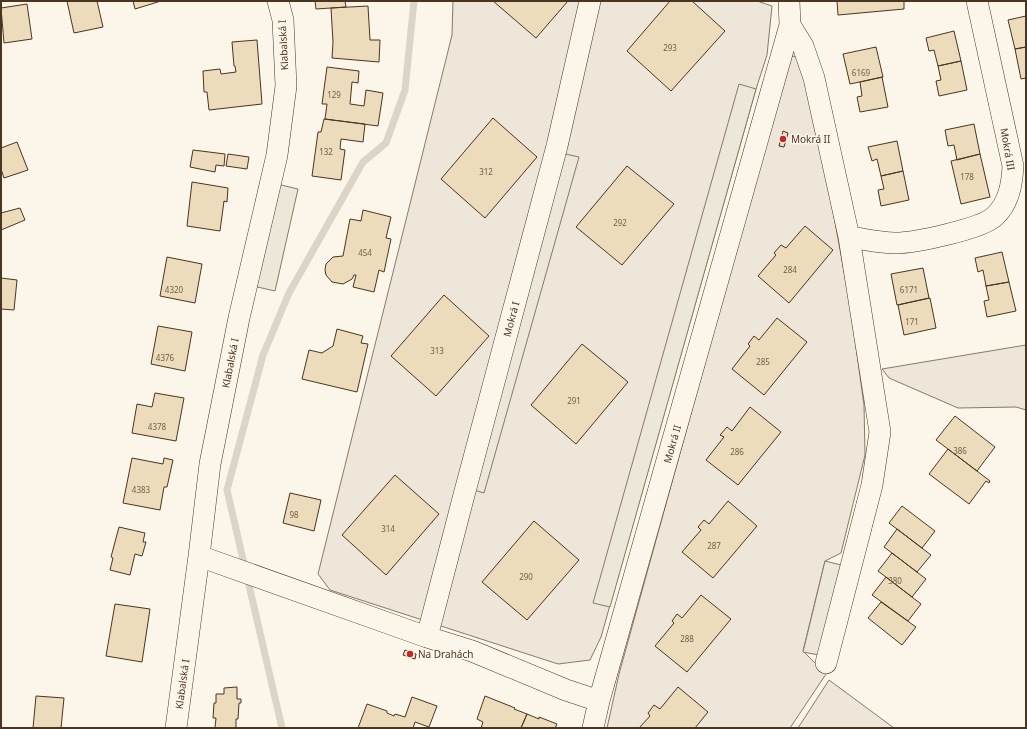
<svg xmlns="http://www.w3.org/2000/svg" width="1027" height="729" viewBox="0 0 1027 729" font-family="'Noto Sans',sans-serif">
<rect width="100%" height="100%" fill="#fbf6e9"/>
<path fill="#ede6d9" stroke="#887966" d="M453,1H757L772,6L767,55L756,89L601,637L590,660L558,664L330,590L318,574L452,35Z
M793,56L800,59L818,130L850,304L864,405L865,455L841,553L825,561L803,651L826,674L790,728H607L619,674L789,59Z
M1026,345V410L1016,407L958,408L889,378L882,369Z
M829,680L894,728H798Z"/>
<path fill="#ede7d9" stroke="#887966" d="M739,84L756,89L610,607L593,603Z
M561,153L579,157L484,493L467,488Z
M277,184L298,189L275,291L253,286Z
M825,561L841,565L819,655L803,652Z"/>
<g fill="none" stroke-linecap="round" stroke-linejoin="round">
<path stroke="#dcd4c6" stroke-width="7" d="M282,728L227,490L263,355L289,293L363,162L386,143L405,90L414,1"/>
</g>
<path fill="#ecdcbc" stroke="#4a3520" d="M67,1H97L103,27L74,33Z
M133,1H161L135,9Z
M315,1H345L346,7L316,9Z
M493,1H568L536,38Z
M670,1H692L725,31L671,91L627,51Z
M837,1H904V9L838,15Z
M27,4L32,39L4,43L1,8Z
M368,6L370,40H380L379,62L332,58L333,42L331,8Z
M1026,16V47L1015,49L1008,20Z
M954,31L961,61L938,66L934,50L929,51L926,38Z
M257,40L262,104L209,110L207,92H204L203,71L220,69L221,74L236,72L235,66H234L232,42Z
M876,47L883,77L850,84L843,54Z
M1026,47V78L1021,79L1015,49Z
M961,61L967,90L939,96L936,81L941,80L938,66Z
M327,67L359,71L358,83L352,82L350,104L364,106L366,90L383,93L378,126L325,119L327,104H322Z
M882,77L888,107L860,112L857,97L862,96L860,82Z
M493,118L537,157L485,218L441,179Z
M324,119L365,124L363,142L341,139L340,149L345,150L341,180L312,176L318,132H321Z
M974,124L980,154L957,160L954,145L948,146L945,130Z
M783,131L788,133L784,147L779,146Z
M897,141L903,171L881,176L877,159L872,161L868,147Z
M17,142L28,170L4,178L1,169V148Z
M193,150L225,154L224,166L216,165L215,172L190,167Z
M228,154L249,157L247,169L226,166Z
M980,154L990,197L961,204L951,161Z
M627,166L674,204L622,265L576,227Z
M903,171L909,200L881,206L878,190L884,189L881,176Z
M192,182L228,188L227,202L224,201L220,231L187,226Z
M20,208L25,220L1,230V213Z
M363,210L391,217L386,238L391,239L384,272L379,270L374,292L353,287L356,275H354L352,279L343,284L332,282L326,275L325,270L326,264L333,257L343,256L350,219L361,221Z
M805,226L833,250L789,303L758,276L776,255L774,253L781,245L786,248Z
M1002,252L1009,282L986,286L983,270L978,272L975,258Z
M167,257L202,264L195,303L160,296Z
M923,268L929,298L897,305L891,274Z
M1,278L17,280L14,310L1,309Z
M1009,282L1016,311L987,317L984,301L989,300L986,286Z
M444,295L489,336L436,396L391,356Z
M930,298L936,328L904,335L898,305Z
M777,318L807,342L764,395L732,369L750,346L748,344L754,336L759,340Z
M158,326L192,332L185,371L151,364Z
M337,329L363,336L361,343L368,344L357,392L302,379L309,350L322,353L333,346Z
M582,344L628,382L576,444L531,405Z
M155,393L184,398L176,441L132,433L137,404L152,407Z
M750,407L781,432L738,485L706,460L724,437L720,435L727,427L732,431Z
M955,416L995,447L977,471L936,440Z
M948,449L990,481L989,483L986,481L969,504L929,474Z
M132,458L163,464L164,458L173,460L167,487H164L160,510L123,503Z
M395,475L439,514L386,575L342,535Z
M290,493L321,500L314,531L283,523Z
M728,501L757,526L713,578L682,552L701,530L698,527L704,520L709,524Z
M902,506L935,531L922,548L889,523Z
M534,521L579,560L527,620L482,582Z
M119,527L145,533L143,542H146L142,556L135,554L130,575L110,570L113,558L111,557Z
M897,529L931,555L917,572L884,547Z
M892,553L926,579L912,597L878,571Z
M886,577L921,604L908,621L872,595Z
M701,595L731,619L687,672L655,646L674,623L672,621L677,614L682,618Z
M881,602L916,627L902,645L868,618Z
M115,604L150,609L142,662L106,656Z
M405,650L416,654L415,659L403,655Z
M237,687V699H241V703H239L238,719H236V728H215L216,718H213L214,703H216V694H224V688Z
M678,687L708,712L695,728H639L650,716L648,713L654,705L660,709Z
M36,696L64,698L61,728H33Z
M485,696L515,708L514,709L527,714L521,728H481L483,722L477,719Z
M412,697L437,706L429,727L415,722L413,728H358L367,704L387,711V713L394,716L395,714L405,717Z
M527,714L539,719V717L557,724L555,728H521Z"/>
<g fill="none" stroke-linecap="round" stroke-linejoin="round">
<defs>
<path id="minor" d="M790,25L803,46L814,78L849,237L880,432L872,485L826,663
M849,237C864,239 880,243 895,243C914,243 982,229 995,216C1009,203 1012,184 1013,166L977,1
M199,556L427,637L472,651L566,690L599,701
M427,637L464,495L557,146L590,1
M176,728L199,556L210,464L239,318L277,155L286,86L283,20L278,1
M593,728L599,701L790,25L789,1"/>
</defs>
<use href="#minor" stroke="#4a3520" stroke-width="22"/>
<use href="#minor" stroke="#fbf6e9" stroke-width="21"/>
</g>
<g fill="#c62828" stroke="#fbf6e9" stroke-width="1.5">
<circle cx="783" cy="139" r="4"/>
<circle cx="410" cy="654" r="4"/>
</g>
<g text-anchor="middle" stroke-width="3" stroke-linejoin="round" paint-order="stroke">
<g font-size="8" fill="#725f47">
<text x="670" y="51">293</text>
<text x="861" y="76">6169</text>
<text x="334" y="98">129</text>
<text x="326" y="155">132</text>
<text x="486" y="175">312</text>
<text x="967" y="180">178</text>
<text x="620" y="226">292</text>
<text x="365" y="256">454</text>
<text x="790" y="273">284</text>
<text x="174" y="293">4320</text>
<text x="909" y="293">6171</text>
<text x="912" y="325">171</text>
<text x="437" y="354">313</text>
<text x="165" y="361">4376</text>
<text x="763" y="365">285</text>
<text x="574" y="404">291</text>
<text x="157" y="430">4378</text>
<text x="960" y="454">386</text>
<text x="737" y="455">286</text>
<text x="141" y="493">4383</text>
<text x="294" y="518">98</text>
<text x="388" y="532">314</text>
<text x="714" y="549">287</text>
<text x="526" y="580">290</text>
<text x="895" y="584">380</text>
<text x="687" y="642">288</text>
</g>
<g font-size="10" fill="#4a3520" stroke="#fbf6e9">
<text transform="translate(283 45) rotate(-93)" y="4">Klabalská I</text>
<text transform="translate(1008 149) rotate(80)" y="4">Mokrá III</text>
<text transform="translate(511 319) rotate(-75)" y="4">Mokrá I</text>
<text transform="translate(230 363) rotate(-79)" y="4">Klabalská I</text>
<text transform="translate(672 444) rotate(-74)" y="4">Mokrá II</text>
<text transform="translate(182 684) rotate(-82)" y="4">Klabalská I</text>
</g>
<g font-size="10" fill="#4a3520" stroke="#fbf6e9" text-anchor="start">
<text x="791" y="143">Mokrá II</text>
<text x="418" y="658">Na Drahách</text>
</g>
</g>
<rect width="1027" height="729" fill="none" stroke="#4a3520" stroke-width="4"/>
</svg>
